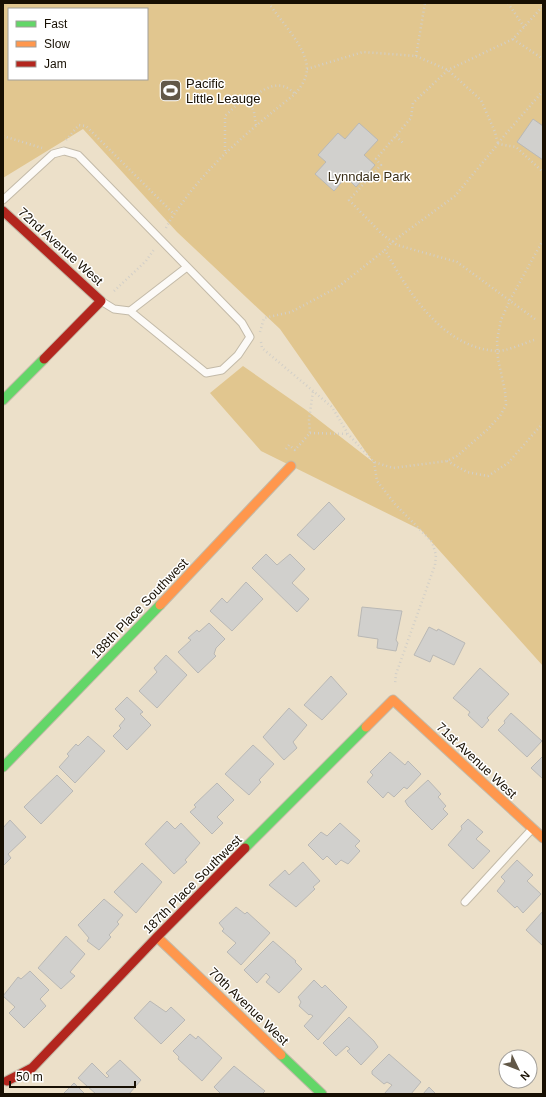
<svg xmlns="http://www.w3.org/2000/svg" width="546" height="1097" viewBox="0 0 546 1097" font-family="Arial,sans-serif">
<rect width="100%" height="100%" fill="#ece0c9"/>
<path fill="#e1c68f" fill-rule="evenodd" d="M3,3H543V666L421,530L261,451L210,393L243,366L306,410L373,462L280,329L177,232L83,129L3,178ZM9,9H147V79H9Z"/>
<path fill="#d1d0cd" stroke="#b9b8b5" d="M533,119L543,126V160L517,142Z
M359,123L378,140L364,155L375,165L356,187L346,177L334,191L315,174L326,162L318,155L338,133L345,139Z
M329,502L345,519L314,550L297,535Z
M266,554L277,565L290,554L305,569L292,583L309,599L297,612L252,568Z
M246,582L263,599L232,631L210,611L222,598L227,603Z
M362,607L402,611L396,640L398,643L396,651L377,648L378,639L358,636Z
M209,623L225,639L216,648L214,654L216,656L198,673L178,652L191,640L188,638L197,630L199,632Z
M429,627L437,631L438,629L465,643L454,665L433,655L430,662L414,655Z
M166,655L187,675L157,708L139,691L157,672L154,668Z
M480,668L509,694L487,718L489,720L482,728L468,715L470,712L453,698Z
M331,676L347,694L322,720L304,705Z
M127,697L143,712L140,714L151,725L127,750L113,736L121,728L119,726L125,719L115,709Z
M289,708L307,725L293,742L297,748L284,760L263,737Z
M511,713L542,741L527,757L498,730L505,723L504,721Z
M88,736L105,751L75,783L59,767L69,756L67,754L76,744L78,746Z
M253,745L274,764L259,780L261,782L249,795L225,774Z
M390,752L405,765L408,761L421,774L407,789L404,787L394,797L388,792L383,798L367,782L373,775L370,772Z
M543,756V779L531,768Z
M57,775L73,791L41,824L24,807Z
M428,780L441,794L438,797L446,806L443,809L448,814L432,830L408,806L405,801Z
M217,783L234,800L217,817L223,823L212,834L190,812L196,807L194,805Z
M468,819L483,832L476,839L490,851L473,869L448,845L462,829L461,826Z
M10,820L26,837L8,854L11,858L3,866V828Z
M167,821L175,829L181,823L200,843L185,860L187,862L174,874L145,844Z
M340,823L360,841L355,846L360,851L348,864L341,860L336,865L327,856L323,860L308,845L321,832L327,836Z
M517,860L533,875L527,881L541,894L523,913L517,906L515,908L497,891L505,881L501,877Z
M303,862L320,881L313,887L315,889L296,907L269,885L285,870L289,875Z
M142,863L162,882L136,913L114,892Z
M104,899L123,915L117,922L119,924L109,935L111,937L99,950L87,941L89,938L78,925Z
M236,907L245,914L247,912L270,933L241,965L227,952L236,943L222,931L224,929L219,923Z
M543,911V946L526,930Z
M66,936L85,954L70,972L75,976L61,989L38,968Z
M273,941L296,961L295,962L302,969L279,993L266,982L270,977L266,973L257,983L244,970Z
M30,971L49,990L40,999L46,1006L24,1028L9,1013L15,1007L3,996L18,977L21,979Z
M314,980L322,988L325,985L347,1007L318,1040L304,1026L313,1016L310,1014L309,1015L299,1006L301,1002L298,997Z
M150,1001L166,1012L171,1007L185,1020L161,1044L134,1018Z
M349,1017L374,1041L378,1047L361,1065L347,1051L350,1049L347,1046L336,1056L323,1043Z
M190,1034L196,1039L198,1036L222,1058L202,1081L178,1059L179,1057L173,1051Z
M389,1054L421,1082L411,1094H384L392,1085L387,1082L384,1084L372,1074V1071Z
M120,1060L141,1080L129,1094H96L78,1078L92,1063L107,1078L109,1076L106,1073Z
M234,1066L265,1091L262,1094H221L214,1087Z
M74,1083L85,1094H63Z
M429,1087L436,1094H423Z"/>
<g fill="none" stroke-linecap="round" stroke-linejoin="round">
<defs>
<path id="lane" d="M3,200L53,154L64,151L78,155L242,323L250,337L238,355L222,370L206,373L130,311L114,309L101,301
M130,311L187,267
M465,902L532,829"/>
<path id="fast" d="M3,400L44,359
M3,767L160,605
M245,848L366,727
M281,1055L322,1094"/>
<path id="slow" d="M160,605L291,466
M366,727L393,700L543,838
M157,937L281,1055"/>
<path id="jam" d="M3,211L101,301L44,359
M7,1081L32,1068L157,937L245,848"/>
</defs>
<use href="#lane" stroke="#c3baa8" stroke-width="9"/>
<use href="#fast" stroke="#c3baa8" stroke-width="11"/>
<use href="#slow" stroke="#c3baa8" stroke-width="11"/>
<use href="#jam" stroke="#c3baa8" stroke-width="11"/>
<path stroke="#d2cfc8" stroke-width="2.5" stroke-dasharray="1 3" stroke-linecap="butt" d="M508,3L524,27
M513,39L543,59
M416,56L425,3
M307,69L363,52L416,56L448,70L481,100L495,132L498,144
M256,125L254,112L249,101C262,89 280,77 295,94
M3,136L42,148
M396,136L403,143
M66,140L79,125L86,126L174,214
M498,143L543,91
M225,151V116L241,101L245,103L249,101
M166,228C172,216 180,206 188,195C219,155 256,125 295,94C301,87 307,78 307,69C307,47 280,21 269,3
M114,291L146,261L155,248
M535,319L457,262L397,245L383,235L349,200L381,165L376,159L411,118L413,103L448,70L513,39L543,6
M260,332L264,318L291,312L338,287L385,250
M534,340C525,343 505,352 496,351C442,347 409,293 385,250L392,242L455,196L498,144L516,147L543,172
M261,342L262,348L332,407L348,434L374,462L393,468L447,461L457,456L488,429L500,416L506,405L505,391L498,359L497,340L501,320L510,300L543,240
M310,433L348,434
M286,449L289,445L295,450L310,433L309,420L313,391
M447,461L467,472L488,476L508,463L543,423
M374,462L377,481L395,504L432,542L436,555L435,565L396,674L395,684"/>
<use href="#lane" stroke="#fcfaf7" stroke-width="7"/>
<use href="#fast" stroke="#63d668" stroke-width="9"/>
<use href="#slow" stroke="#ff974d" stroke-width="9"/>
<use href="#jam" stroke="#b3261e" stroke-width="9"/>
</g>
<defs>
<symbol id="stadium-square" viewBox="-11 -11 22 22"><rect x="-9" y="-9" width="18" height="18" rx="4" fill="#625848" stroke="#fff"/><path d="M0-5a6.5 5 0 1 0 0 10a6.5 5 0 1 0 0-10ZM-3.5-1.8h7v3.6h-7Z" fill="#fff"/></symbol>
</defs>
<g fill-rule="evenodd">
<use href="#stadium-square" x="158" y="78" width="25" height="25"/>
</g>
<g text-anchor="middle" stroke-width="3" stroke-linejoin="round" paint-order="stroke">
<g font-size="13" fill="#170f02" stroke="#fff" text-anchor="start">
<text x="186" y="88">Pacific<tspan x="186" dy="15">Little Leauge</tspan></text>
</g>
<g font-size="13" fill="#392d16" stroke="#fff">
<text x="369" y="181">Lynndale Park</text>
</g>
<g font-size="13" fill="#170f02" stroke="#fff">
<text transform="translate(61 246) rotate(42)" y="5">72nd Avenue West</text>
<text transform="translate(139 608) rotate(-46)" y="5">188th Place Southwest</text>
<text transform="translate(477 760) rotate(43)" y="5">71st Avenue West</text>
<text transform="translate(192 884) rotate(-45)" y="5">187th Place Southwest</text>
<text transform="translate(249 1006) rotate(44)" y="5">70th Avenue West</text>
</g>
</g>
<rect width="546" height="1097" fill="none" stroke="#170f02" stroke-width="8"/>
<rect x="8" y="8" width="140" height="72" fill="#ffffff" stroke="#a29f9a"/>
<rect x="16" y="21" width="20" height="6" fill="#63d668" stroke="#a29f9a"/>
<text x="44" y="28" font-size="12" fill="#170f02">Fast</text>
<rect x="16" y="41" width="20" height="6" fill="#ff974d" stroke="#a29f9a"/>
<text x="44" y="48" font-size="12" fill="#170f02">Slow</text>
<rect x="16" y="61" width="20" height="6" fill="#b3261e" stroke="#a29f9a"/>
<text x="44" y="68" font-size="12" fill="#170f02">Jam</text>
<g transform="translate(518 1069) rotate(133)"><circle r="19" fill="#ffffff" stroke="#a29f9a"/>
<path d="M0-3L7 15L0 10L-7 15Z" fill="#625848"/>
<text y="-6" font-size="11" font-weight="bold" text-anchor="middle" fill="#170f02">N</text>
</g>
<path d="M10 1081v6h125v-6" fill="none" stroke="#170f02" stroke-width="2"/>
<text x="16" y="1081" font-size="12" fill="#170f02" stroke="#ffffff" stroke-width="3" paint-order="stroke">50 m</text>
</svg>
